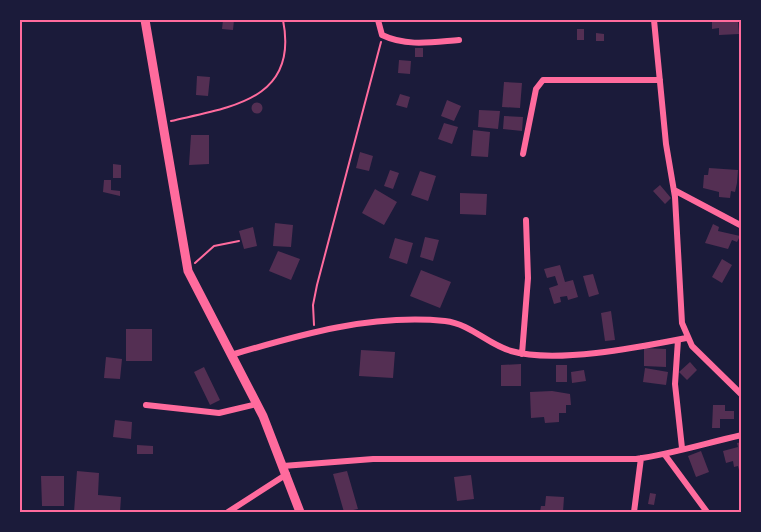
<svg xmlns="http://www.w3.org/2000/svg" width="761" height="532" viewBox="0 0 761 532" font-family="Inter,sans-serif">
<rect width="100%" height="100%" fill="#1b1b3a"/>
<path fill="#542f53" d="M223,20H234L233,30L222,29Z
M712,20L738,22L739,34L719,35V28L712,29Z
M577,29H584V40H577Z
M596,33L604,34V41H596Z
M415,48H423V57H415Z
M399,60L411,61L410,74L398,73Z
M197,76L210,77L208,96L196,95Z
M504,82L522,83L520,108L502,107Z
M400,94L410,97L407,108L396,105Z
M447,100L461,106L454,121L441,116Z
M251.5 108a5.5 5.5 0 1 1 11 0a5.5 5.5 0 1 1-11 0Z
M479,110L500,111L498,129L478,127Z
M504,116L523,117L522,131L503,129Z
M444,123L458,127L452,144L438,139Z
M473,130L490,132L488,157L471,156Z
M191,135H209V164L189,165Z
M360,152L373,156L369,171L356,168Z
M113,164L121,165V178H113Z
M709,168L738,170L737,183L735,192L731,191L730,198L719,197V192L703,188L704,175H708Z
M390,170L399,173L393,189L384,186Z
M420,171L436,176L428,201L411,195Z
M104,180H111V190L120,191V196L103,192Z
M660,185L671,198L665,204L653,191Z
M375,189L397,202L384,225L362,213Z
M460,193L487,194L486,215L460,214Z
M275,223L293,225L291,247L273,246Z
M713,224L719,227L718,231L740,236L737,242L732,240L728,249L705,243Z
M253,227L257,246L244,249L239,231Z
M425,237L439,240L433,261L420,257Z
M395,238L413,243L407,264L389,258Z
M278,251L300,259L291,280L269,271Z
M722,259L732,265L722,283L712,277Z
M560,265L565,282L573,280L578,297L568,300L567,296L560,297L561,302L554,304L549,288L558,285L555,276L547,278L544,269Z
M421,270L451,282L440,308L410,296Z
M593,274L599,294L589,297L583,276Z
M611,311L615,340L605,341L601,313Z
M126,329H152V361H126Z
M644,348L666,349V367L644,366Z
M361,350L395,352L393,378L359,376Z
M106,357L122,359L120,379L104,378Z
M690,362L697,370L687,380L679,372Z
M521,364V386H501V365Z
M556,365H567V382H556Z
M204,367L220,400L210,405L194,372Z
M645,368L668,372L666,385L643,382Z
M584,370L586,381L572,383L571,372Z
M552,391L570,394L571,405H566V413H559V422L545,423L544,417L531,418L530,392Z
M713,405H725V411H734V419H720V428H712Z
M115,420L132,422L131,439L113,437Z
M742,442V470H739L738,466L734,467L733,461L726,463L723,451L738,447L737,443Z
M137,445L153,446V454H137Z
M701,451L709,472L696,477L688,456Z
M77,471L99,473L98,495L121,497L120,512H74Z
M347,471L358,509L344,512L333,474Z
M471,475L474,499L457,501L454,477Z
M41,476H64V506H42Z
M650,493L656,494L654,505L648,504Z
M546,496L564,497L563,512H540L541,506H545Z"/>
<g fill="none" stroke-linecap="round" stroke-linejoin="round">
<path stroke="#ff6b9d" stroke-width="2" d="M171,121C231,107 299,100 283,20
M195,263L214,246L239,241
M314,325L313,305L317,285L381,42"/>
<path stroke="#ff6b9d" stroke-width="6" d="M378,20L382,35C407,47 433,42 459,40
M654,20L666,144L675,197L682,323L692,346L742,395
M523,154L536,89L543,80H660
M674,190L742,226
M678,340L675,384L682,448
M522,354L528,278L526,220
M231,355C302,334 371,314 445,321C471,324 487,344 511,351C555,364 640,347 686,338
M146,405L219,413L257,404
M665,455L707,512
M283,466L373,459H636C672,454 706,443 742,435
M228,512L287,474
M634,512L641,458"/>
<path stroke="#ff6b9d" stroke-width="9" d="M145,20L188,271L263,416L300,512"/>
</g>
<rect width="761" height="532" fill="none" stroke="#1b1b3a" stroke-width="42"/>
<rect x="21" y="21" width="719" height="490" fill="none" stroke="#ff6b9d" stroke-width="2"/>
</svg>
